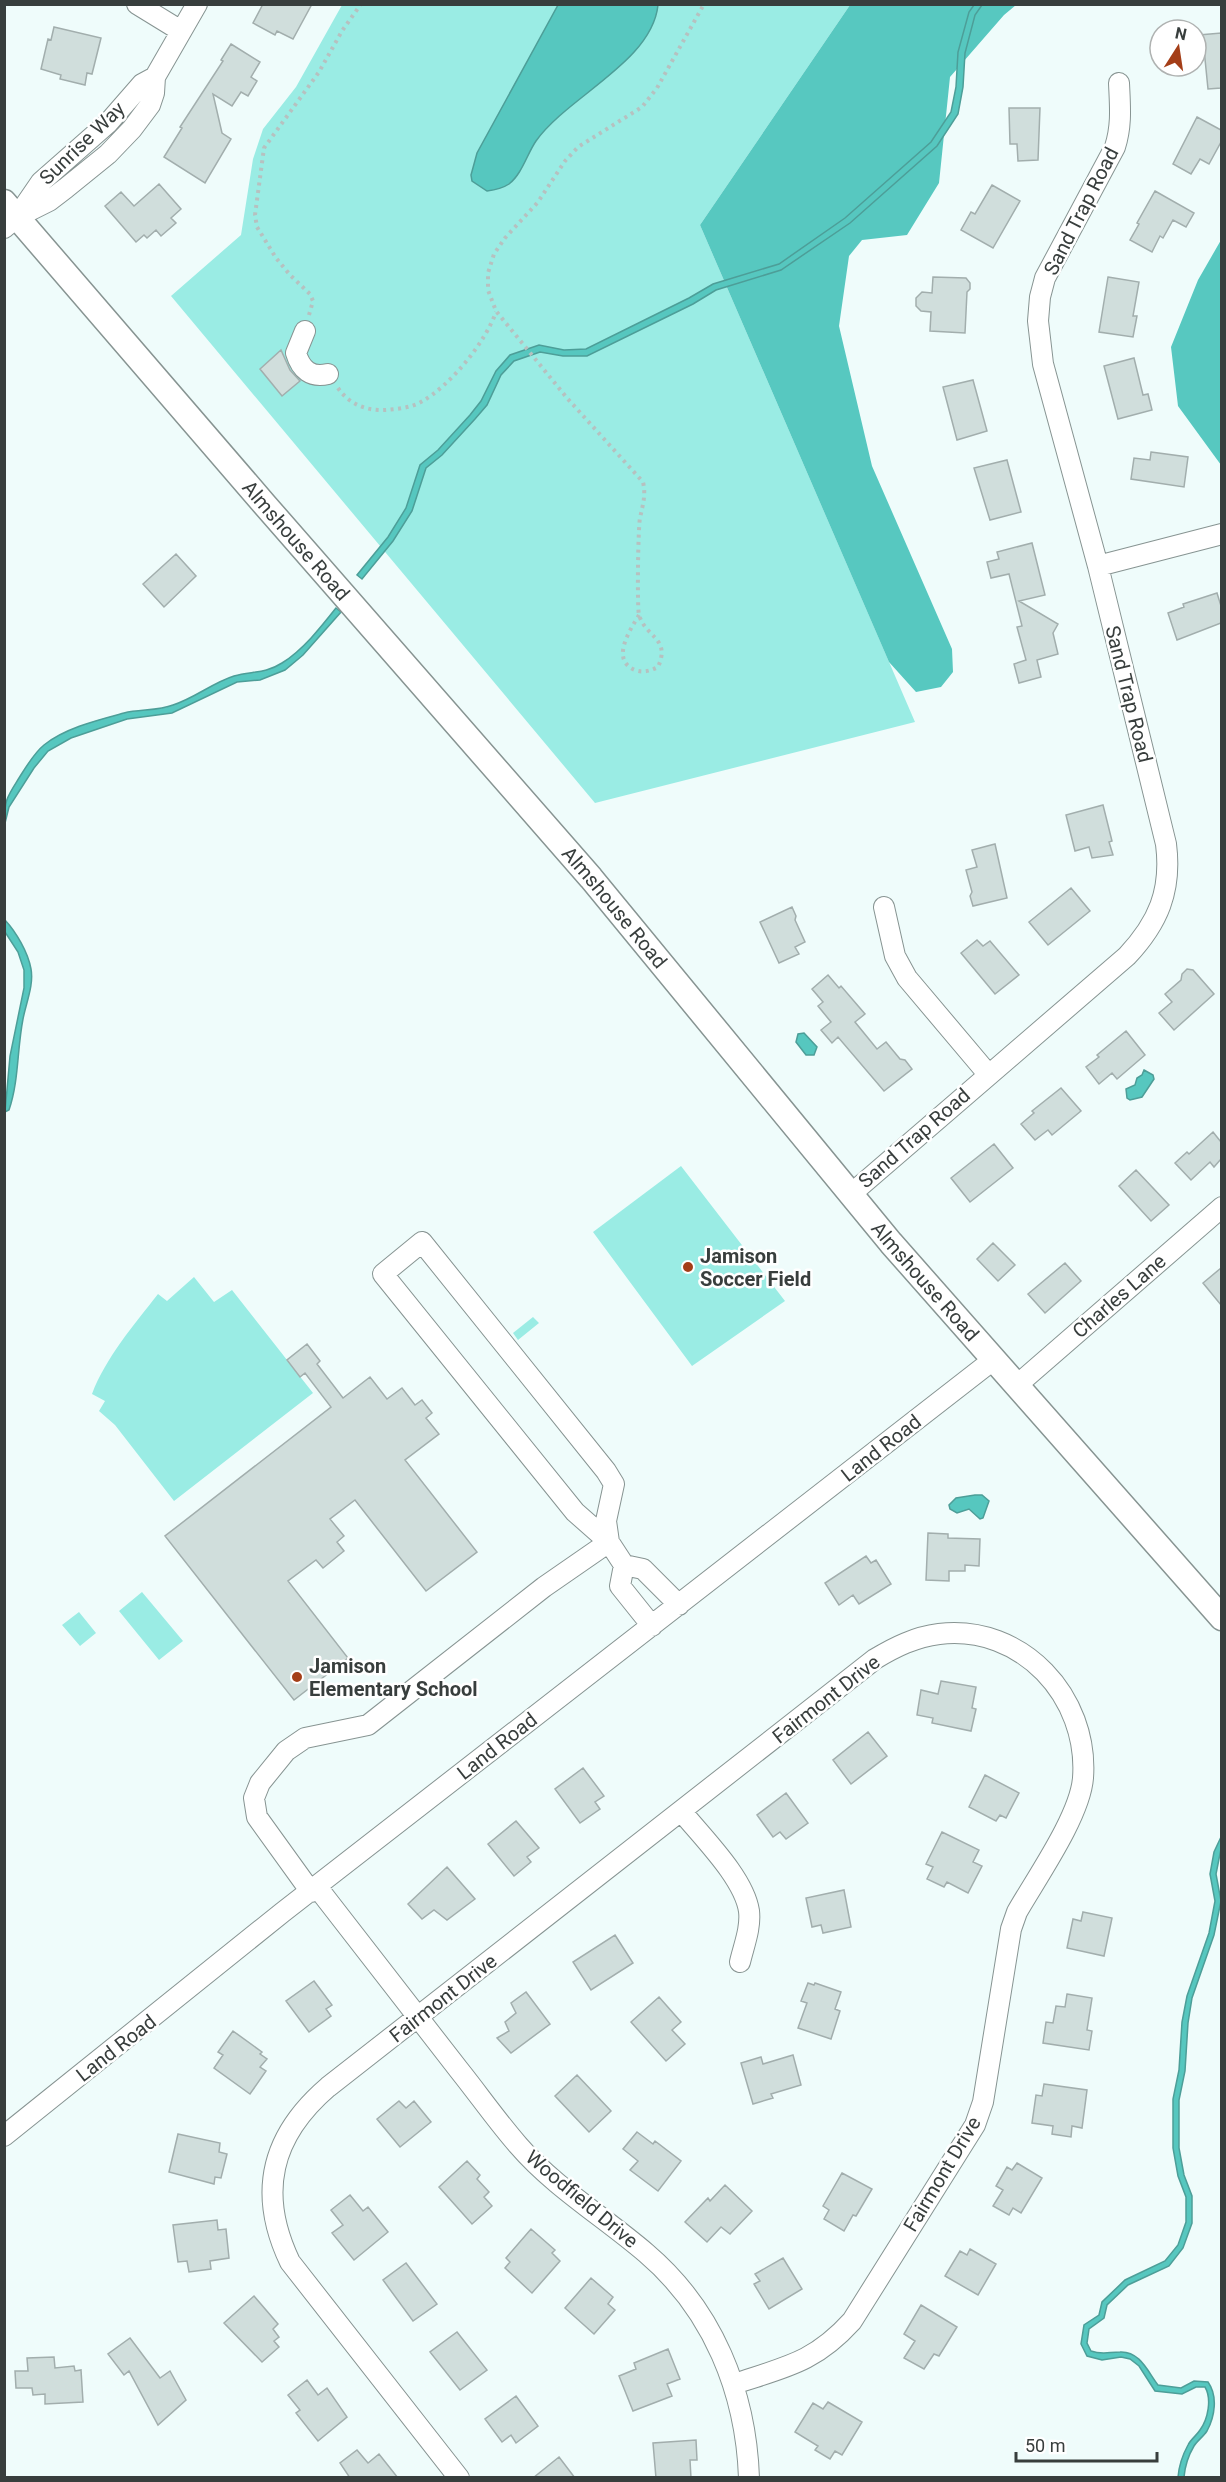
<svg xmlns="http://www.w3.org/2000/svg" width="1226" height="2482" viewBox="0 0 1226 2482" font-family="Roboto,sans-serif">
<rect width="100%" height="100%" fill="#effcfb"/>
<path fill="#9aece4" d="M342,5H850L700,225L915,722L595,803L171,296L241,235L253,159L263,129L296,87Z
M681,1166L785,1301L692,1366L593,1232Z
M194,1277L214,1302L232,1290L313,1393L174,1501L115,1425L99,1411L105,1401L92,1394C106,1357 134,1325 158,1294L167,1301Z
M533,1317L539,1323L518,1340L513,1333Z
M142,1592L183,1641L159,1660L119,1611Z
M79,1612L96,1633L80,1646L62,1625Z"/>
<path fill="#57c8c0" d="M850,5H1016L1004,15L950,77L939,183L907,235L862,240L849,256L839,326L872,466L952,649L953,672L941,687L916,692L889,662L700,225Z
M1221,240V465L1178,406L1171,347L1198,280Z"/>
<path fill="#56c7bf" stroke="#4d9e98" stroke-width="1.5" d="M558,5H658C652,62 568,96 536,141C527,154 522,174 509,184C503,188 495,190 487,191L472,181L471,175L477,153Z
M974,5H982L975,15L965,53L963,87L958,114L937,146L850,223L781,270L716,290L693,304L587,356H563L540,352L514,361L501,375L487,405L475,419L442,455L426,468L412,511L393,541L362,579L357,575L388,537L406,508L420,465L438,450L470,415L481,401L496,371L510,355L539,345L564,350L586,349L689,298L713,284L779,264L845,218L931,142L951,112L956,87L958,52L969,12Z
M336,608L341,612L303,655L285,670L260,680L237,682L172,713L127,719L71,738L48,751L34,768L9,807L5,823C4,800 7,797 19,778C26,767 34,753 44,745C65,728 98,720 124,713C140,709 158,711 173,705C195,698 212,683 234,676C251,671 265,674 282,663C303,650 321,627 336,608Z
M5,920C16,932 28,952 31,969C34,985 26,1003 23,1019C17,1049 19,1081 9,1110L5,1112L10,1056L24,988V970L18,952L5,932Z
M804,1033L817,1047L814,1055H806L796,1042L798,1034Z
M1144,1070L1153,1075L1154,1079L1142,1097L1130,1100L1127,1098L1126,1089L1135,1085L1137,1078L1142,1075Z
M975,1495H982L989,1501L983,1518L980,1519L969,1509L957,1513L950,1509L949,1505L956,1498Z
M1221,1837V1849L1216,1874L1221,1901L1214,1935L1192,1998L1188,2023L1185,2071L1179,2100V2148L1184,2175L1192,2196V2223L1183,2248L1169,2266L1128,2285L1107,2305L1104,2318L1089,2329L1087,2343L1091,2351C1102,2355 1109,2352 1120,2352C1140,2351 1148,2372 1158,2385L1181,2388L1194,2381L1208,2382C1218,2396 1215,2416 1207,2431C1203,2437 1197,2441 1194,2446C1188,2456 1185,2466 1184,2477H1178C1179,2465 1182,2456 1188,2445C1191,2439 1197,2435 1200,2430C1208,2419 1212,2399 1205,2387H1196L1182,2394L1155,2391L1139,2366L1130,2359L1121,2357L1102,2360L1087,2356L1081,2344L1084,2325L1099,2315L1102,2302L1125,2280L1165,2261L1178,2245L1186,2222V2197L1178,2176L1173,2148V2099L1179,2070L1182,2022L1187,1996L1209,1933L1215,1901L1210,1874L1214,1852Z"/>
<path fill="#d0dedc" stroke="#a2aead" stroke-width="1.5" d="M263,4H312L293,39L277,31L275,35L253,23Z
M54,27L101,38L92,74L87,73L85,85L60,79L61,75L41,69L48,39L51,40Z
M1221,33V88L1208,89L1204,49L1201,45L1199,35Z
M231,44L260,62L251,77L257,81L248,96L241,92L232,106L213,94L222,133L231,139L205,183L164,157L182,128L180,127L223,61L221,60Z
M1009,108H1040L1038,160L1018,161L1017,144H1010Z
M1197,117L1221,130V142L1209,164L1200,159L1191,174L1173,164Z
M159,184L181,209L171,218L176,223L161,236L156,230L147,238L144,235L136,242L105,206L121,192L134,206Z
M992,185L1020,201L993,248L961,230L971,212L975,214Z
M1155,191L1194,213L1186,227L1173,220L1163,238L1160,236L1152,252L1130,240L1139,224L1137,223Z
M933,277L966,278L970,283V289L967,292L965,333L930,331L931,312L921,311L916,306V298L922,292L932,293Z
M1108,277L1139,282L1133,316H1137L1133,337L1099,332Z
M281,350L290,370L300,381L282,396L260,369Z
M1134,358L1143,395L1148,394L1152,410L1118,419L1104,366Z
M973,380L987,431L957,440L943,387Z
M1151,452L1188,457L1184,487L1131,479L1134,458L1150,460Z
M1007,460L1021,512L990,520L974,468Z
M1032,543L1045,595L1019,601L1058,624L1053,633L1058,654L1037,660L1041,677L1019,683L1014,664L1026,660L1017,627L1022,626L1009,574L991,578L987,562L999,559L997,552Z
M176,554L196,576L164,607L143,584Z
M1217,593L1221,606V623L1177,640L1168,613L1184,607L1183,604Z
M1103,805L1112,841L1109,842L1113,855L1092,858L1089,847L1075,851L1066,815Z
M995,844L1007,898L973,906L970,896L972,892L966,870L977,867L972,850Z
M1071,888L1090,911L1048,945L1029,922Z
M792,907L796,916L795,920L805,942L795,947L799,954L779,963L760,922Z
M977,940L983,946L990,941L1019,975L995,994L961,953Z
M1187,969L1193,970L1214,994L1174,1030L1159,1013L1172,1002L1165,994L1181,980L1182,974Z
M828,975L839,988L841,986L865,1014L855,1022L877,1049L886,1042L900,1059L905,1060L912,1069L884,1091L838,1037L832,1043L821,1030L831,1022L818,1006L823,1002L812,989Z
M1126,1031L1145,1055L1117,1079L1112,1073L1099,1084L1086,1067L1099,1057L1097,1055Z
M1061,1088L1081,1111L1052,1135L1048,1130L1035,1140L1021,1124L1034,1113L1032,1111Z
M1213,1132L1221,1142V1159L1214,1167L1210,1162L1191,1180L1175,1163L1187,1152L1189,1154Z
M994,1144L1013,1168L970,1202L951,1178Z
M1136,1170L1169,1205L1151,1221L1119,1186Z
M993,1243L1015,1265L998,1281L977,1259Z
M1065,1263L1081,1281L1045,1313L1028,1294Z
M1221,1268V1305L1203,1283Z
M307,1344L320,1361L317,1364L343,1398L370,1377L387,1399L402,1388L415,1405L422,1400L432,1413L426,1418L439,1434L405,1460L477,1552L426,1591L355,1500L330,1519L344,1536L337,1542L344,1551L323,1568L316,1560L288,1581L348,1658L294,1700L165,1536L331,1407L305,1373L300,1377L287,1360Z
M928,1533L948,1534V1538L980,1539L979,1566L965,1565V1571H949V1581L926,1580Z
M866,1556L871,1563L876,1560L891,1584L859,1604L853,1595L839,1605L825,1583Z
M941,1681L976,1687L972,1708L976,1709L971,1731L932,1723L933,1718L917,1715L921,1690L938,1694Z
M868,1732L887,1756L851,1784L833,1760Z
M583,1768L604,1796L595,1802L600,1809L580,1823L555,1789Z
M985,1775L1019,1793L1006,1818L1000,1815L996,1821L969,1807Z
M786,1793L808,1823L786,1839L780,1832L773,1837L757,1815Z
M516,1821L539,1848L527,1857L531,1862L514,1876L488,1844Z
M942,1832L979,1850L973,1862L982,1866L968,1893L947,1882L944,1887L927,1879L933,1867L926,1864Z
M447,1867L475,1899L447,1920L434,1910L422,1919L408,1904Z
M844,1890L851,1927L823,1933L821,1925L812,1927L806,1898Z
M1083,1912L1112,1918L1104,1956L1067,1948L1073,1919L1081,1921Z
M615,1935L633,1963L591,1990L573,1962Z
M314,1981L332,2005L326,2009L331,2016L309,2032L286,2001Z
M808,1983L814,1985L815,1983L841,1992L835,2009L840,2011L831,2039L798,2028L807,2003L801,2001Z
M526,1992L550,2024L511,2053L497,2038L509,2031L505,2022L516,2013L511,2003Z
M1067,1994L1092,1998L1087,2030L1092,2031L1089,2050L1043,2043L1046,2022L1053,2023L1056,2006L1065,2007Z
M659,1997L681,2022L672,2030L685,2044L666,2061L631,2022Z
M233,2031L262,2052L260,2054L267,2059L260,2067L266,2071L250,2094L214,2068L223,2055L218,2052Z
M793,2055L801,2085L771,2094L773,2098L753,2104L741,2063L761,2057L763,2064Z
M577,2075L611,2111L589,2132L555,2096Z
M1044,2084L1087,2090L1082,2128L1072,2126L1071,2137L1052,2134L1053,2126L1032,2123L1036,2095L1042,2096Z
M399,2101L406,2108L414,2101L431,2122L400,2147L377,2119Z
M637,2132L653,2144L655,2141L681,2161L658,2191L630,2170L638,2161L623,2149Z
M178,2134L220,2143L219,2152L227,2154L221,2178L215,2177L214,2184L169,2172Z
M467,2161L480,2175L477,2179L489,2192L484,2197L492,2206L472,2224L439,2187Z
M1017,2163L1042,2178L1021,2213L1013,2208L1009,2215L993,2206L1003,2190L996,2186L1007,2167L1012,2170Z
M842,2173L872,2189L856,2216L853,2215L844,2231L824,2219L829,2210L823,2206Z
M725,2185L752,2211L730,2234L721,2227L707,2242L685,2222L708,2198L710,2201Z
M350,2195L363,2211L368,2207L388,2232L354,2260L332,2233L343,2225L331,2210Z
M217,2220L218,2230L226,2229L229,2258L210,2261L211,2269L189,2272L187,2261L178,2262L173,2225Z
M531,2229L555,2250L552,2253L560,2261L532,2293L505,2268L510,2262L506,2258Z
M970,2249L996,2264L978,2295L945,2276L960,2251L967,2255Z
M783,2258L802,2289L769,2309L754,2284L760,2281L755,2274Z
M406,2263L437,2304L413,2321L383,2280Z
M591,2278L613,2297L608,2304L615,2310L594,2334L565,2308Z
M254,2296L278,2324L273,2329L279,2337L274,2341L279,2347L262,2362L224,2323Z
M921,2305L957,2327L939,2356L934,2354L924,2369L904,2358L915,2341L904,2334Z
M457,2332L487,2370L460,2390L430,2352Z
M130,2338L160,2378L170,2371L186,2400L158,2425L129,2371L124,2375L108,2354Z
M668,2349L680,2379L667,2384L672,2396L633,2411L619,2376L636,2369L634,2363Z
M54,2357L55,2368L74,2366L75,2371L81,2370L83,2402L45,2404V2394L33,2395L32,2388H16L15,2371H28L27,2358Z
M307,2380L318,2395L327,2388L347,2417L318,2441L296,2413L300,2410L288,2395Z
M516,2396L538,2426L516,2443L511,2435L502,2442L485,2419Z
M828,2402L862,2422L842,2455L835,2451L830,2459L815,2450L818,2446L795,2432L813,2403L823,2409Z
M696,2440L697,2460H690L691,2478H656L653,2443Z
M357,2450L368,2463L379,2454L398,2478H350L340,2463Z
M559,2457L575,2478H533Z"/>
<g fill="none" stroke-linecap="round" stroke-linejoin="round">
<defs>
<path id="minor" d="M137,4L181,31
M17,217L41,182L108,123L142,84L155,77
M4,228L17,217L49,201L66,188L108,154L132,129L150,105L154,93L155,77L197,4
M305,331L296,353C301,370 311,378 328,374
M1098,566L1222,534
M884,907L895,956L907,978L988,1074
M851,1194L1127,956C1158,923 1172,891 1166,844L1098,566L1043,364L1038,321L1040,297L1045,278L1115,147C1122,125 1120,106 1119,83
M1016,1386L1222,1207
M609,1542L606,1521L614,1484L606,1471L422,1242L383,1274L575,1512L609,1542L624,1565L620,1586L652,1626
M624,1565L643,1569L679,1605
M682,1812C703,1838 744,1878 749,1911C751,1928 744,1945 740,1962
M317,1887C364,1948 411,2009 459,2070C479,2095 497,2121 518,2145C554,2187 604,2217 646,2253C713,2310 746,2392 749,2478
M311,1892L257,1817L254,1798L260,1783L286,1751L305,1738L368,1725L544,1587L609,1542
M4,2136L283,1912L993,1360
M459,2478L290,2262C257,2193 271,2136 328,2087L875,1659C895,1647 915,1637 939,1634C1022,1624 1089,1697 1083,1778C1080,1816 1037,1877 1017,1912L1011,1929L983,2102L975,2125L852,2321C814,2363 785,2367 734,2384"/>
<g id="major">
<path id="s1" d="M4,202L265,505L591,878L891,1243L1222,1618"/>
</g>
</defs>
<use href="#minor" stroke="#879492" stroke-width="22"/>
<use href="#major" stroke="#879492" stroke-width="27"/>
<path stroke="#b6c1c0" stroke-width="4" stroke-dasharray="3 4.5" stroke-linecap="butt" d="M309,315L313,301L310,294L290,275L276,258L257,227L255,215L264,148L319,72L342,31L361,4
M338,388C349,404 366,411 385,410C397,409 410,408 421,402C450,386 485,343 496,312
M639,615C630,630 610,660 635,670C643,673 650,671 658,667C671,638 646,638 639,615C637,609 638,527 640,518C643,504 646,495 643,482L567,398L496,311L488,290V273L494,254L505,238L538,202L565,161L578,147L642,107L657,88L704,4"/>
<use href="#minor" stroke="#fff" stroke-width="20"/>
<use href="#major" stroke="#fff" stroke-width="24"/>
</g>
<g fill="#a43e18" stroke="#fff" stroke-width="2">
<circle cx="688" cy="1267" r="6"/>
<circle cx="297" cy="1677" r="6"/>
</g>
<g text-anchor="middle" stroke-width="5" stroke-linejoin="round" paint-order="stroke">
<g font-size="20" fill="#383e3d" stroke="#fff">
<text transform="translate(82 143) rotate(-44)" y="7">Sunrise Way</text>
<text transform="translate(1081 211) rotate(-63)" y="7">Sand Trap Road</text>
<text dy="7" stroke="none"><textPath href="#s1" startOffset="447">Almshouse Road</textPath></text>
<text transform="translate(1129 694) rotate(76)" y="7">Sand Trap Road</text>
<text dy="7" stroke="none"><textPath href="#s1" startOffset="933">Almshouse Road</textPath></text>
<text transform="translate(914 1138) rotate(-41)" y="7">Sand Trap Road</text>
<text dy="7" stroke="none"><textPath href="#s1" startOffset="1419">Almshouse Road</textPath></text>
<text transform="translate(1119 1296) rotate(-41)" y="7">Charles Lane</text>
<text transform="translate(881 1448) rotate(-38)" y="7">Land Road</text>
<text transform="translate(826 1699) rotate(-38)" y="7">Fairmont Drive</text>
<text transform="translate(497 1746) rotate(-38)" y="7">Land Road</text>
<text transform="translate(443 1998) rotate(-38)" y="7">Fairmont Drive</text>
<text transform="translate(116 2048) rotate(-38)" y="7">Land Road</text>
<text transform="translate(942 2174) rotate(-59)" y="7">Fairmont Drive</text>
<text transform="translate(582 2199) rotate(40)" y="7">Woodfield Drive</text>
</g>
<g font-size="20" font-weight="bold" fill="#383e3d" stroke="#fff" text-anchor="start">
<text x="700" y="1263">Jamison<tspan x="700" dy="23">Soccer Field</tspan></text>
<text x="309" y="1673">Jamison<tspan x="309" dy="23">Elementary School</tspan></text>
</g>
</g>
<rect width="1226" height="2482" fill="none" stroke="#383e3d" stroke-width="12"/>
<g transform="translate(1178 48) rotate(12)"><circle r="28" fill="#ffffff" stroke="#afb2b1" stroke-width="1.5"/>
<path d="M0-4.5L10 22L0 15L-10 22Z" fill="#a43e18"/>
<text y="-9" font-size="16" font-weight="bold" text-anchor="middle" fill="#383e3d">N</text>
</g>
<path d="M1016 2452v9h141v-9" fill="none" stroke="#383e3d" stroke-width="3"/>
<text x="1025" y="2452" font-size="18" fill="#383e3d" stroke="#ffffff" stroke-width="4.5" paint-order="stroke">50 m</text>
</svg>
